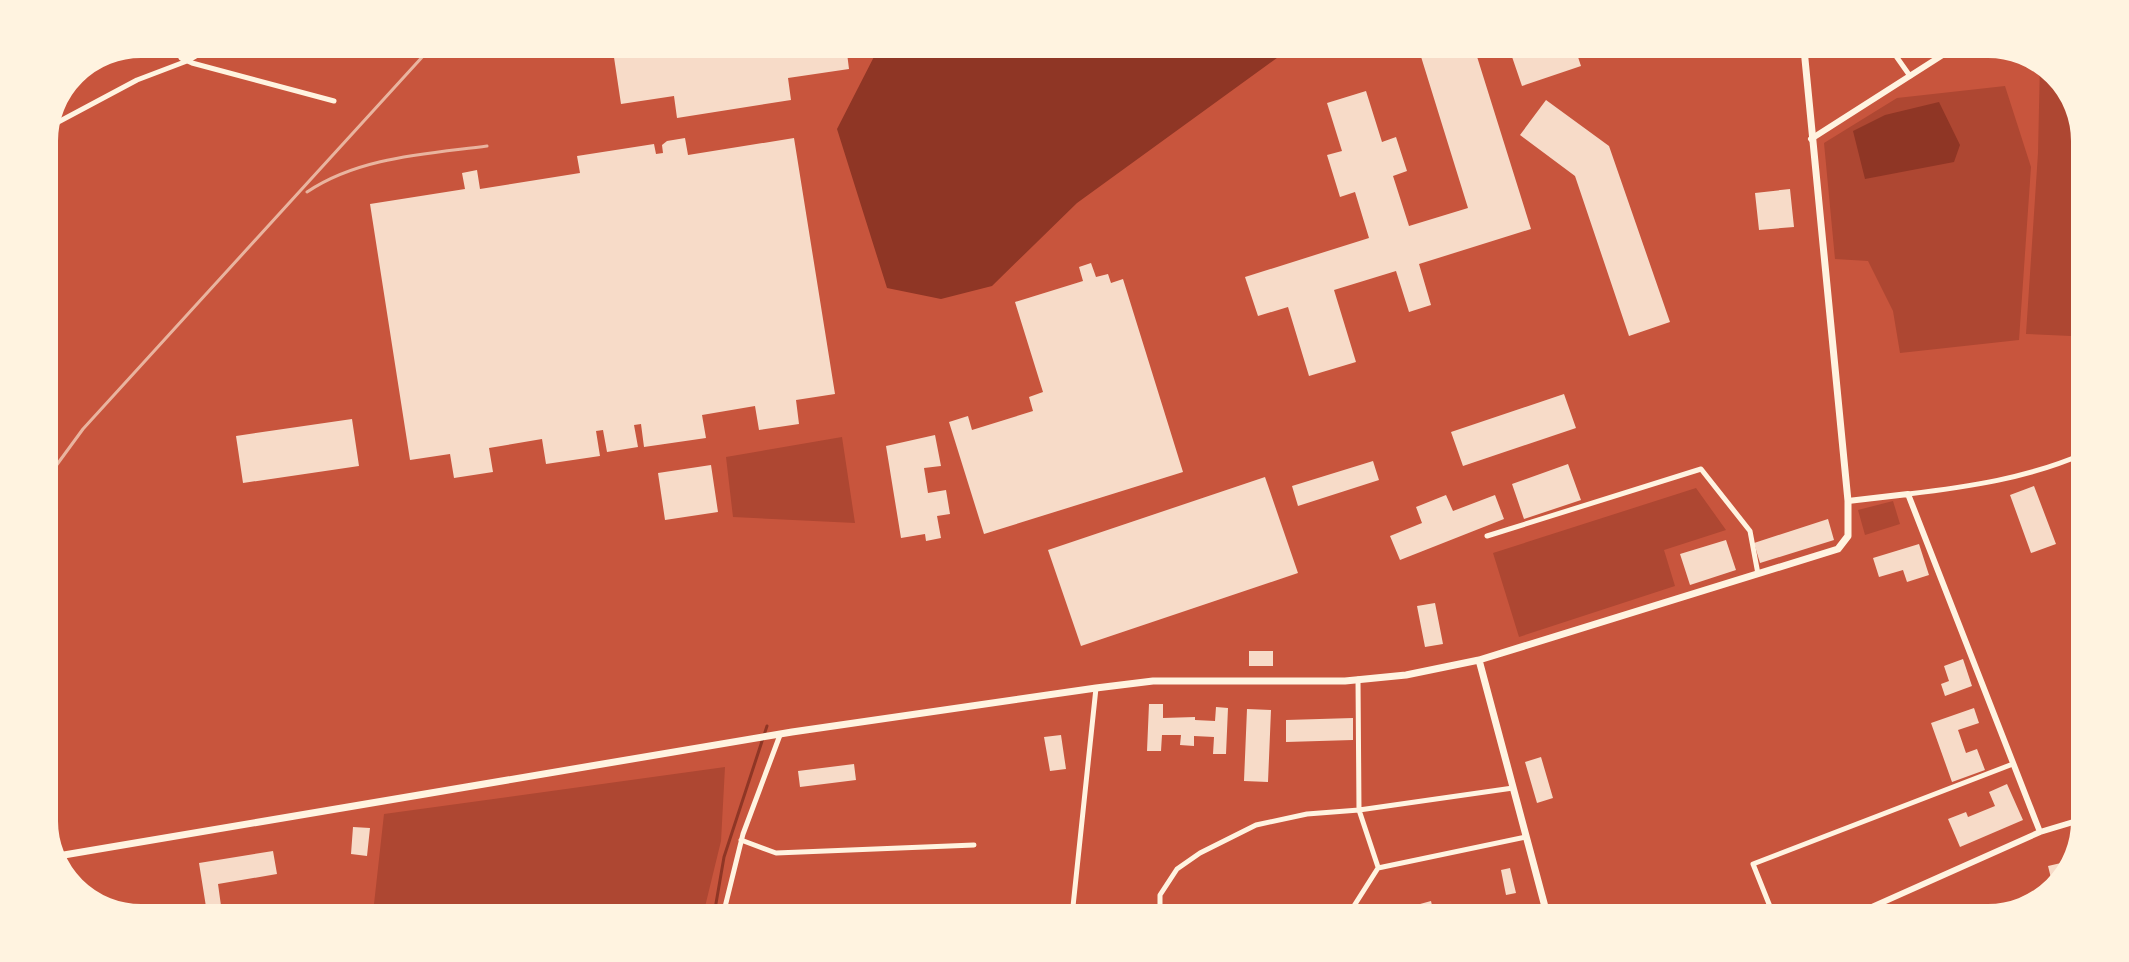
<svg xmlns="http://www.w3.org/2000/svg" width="2129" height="962" viewBox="0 0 2129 962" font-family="'Times New Roman',serif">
<rect width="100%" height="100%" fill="#c8553d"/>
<path fill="#ae4732" d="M2040,61C2049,68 2061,75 2068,84C2105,127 2079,282 2071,336L2026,334L2038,153Z
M2005,86L2031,167L2019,340L1900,353L1893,311L1868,261L1835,259L1824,143L1897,98Z
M842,437L855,523L733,517L726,457Z
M1696,488L1726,530L1664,550L1675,586L1519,637L1493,553Z
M1893,501L1900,524L1865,535L1858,510Z
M725,767L721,841L703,915L373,913L384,814Z"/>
<path fill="#8f3625" d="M880,45L1292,47L1077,203L992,286L941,299L887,288L837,129Z
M1939,102L1960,145L1954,162L1865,179L1853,131L1885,115Z
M2083,474V545L2076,483Z"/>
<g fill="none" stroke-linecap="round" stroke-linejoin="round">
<path stroke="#8f3625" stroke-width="3" d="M714,915L724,857L767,726"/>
</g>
<path fill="#f7dbc8" d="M612,44L846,45L849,69L788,78L791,100L677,118L674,96L621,104Z
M1418,47H1474L1531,229L1419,264L1431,305L1409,312L1396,271L1334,290L1356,362L1309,376L1288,307L1258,316L1245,277L1369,238L1355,192L1340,197L1327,155L1342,151L1327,103L1366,91L1382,142L1396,137L1407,171L1393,176L1409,226L1468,208Z
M1509,48H1575L1581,66L1522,86Z
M1546,100L1609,146L1670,322L1629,336L1575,176L1520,135Z
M685,138L688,155L794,138L835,394L796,400L799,424L759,430L755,406L702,415L706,438L644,447L641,424L634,425L638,447L607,452L603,430L596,431L600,456L546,464L542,439L489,448L493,472L454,478L450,454L410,460L370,204L465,189L462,173L477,170L480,189L580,173L577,156L654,144L656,154L663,153L662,145L667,141Z
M1790,189L1794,227L1759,230L1755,193Z
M1091,263L1096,277L1108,274L1111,283L1123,279L1183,472L984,534L949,422L968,416L972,430L1033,411L1029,397L1043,392L1015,302L1083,281L1079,267Z
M1564,394L1576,428L1463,466L1451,432Z
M352,419L359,466L243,483L236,436Z
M935,435L941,466L924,468L928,493L946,490L950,514L937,516L941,538L926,541L925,534L901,538L886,446Z
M1373,461L1379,480L1298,506L1292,486Z
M1568,464L1581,500L1524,519L1512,484Z
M711,465L718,512L665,520L658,473Z
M1265,477L1298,573L1081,646L1048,550Z
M2034,486L2056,544L2031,553L2010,495Z
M1446,495L1453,511L1495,495L1504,519L1400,560L1390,536L1422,523L1416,507Z
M1828,519L1834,540L1760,563L1754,543Z
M1726,540L1736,570L1690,585L1680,554Z
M1919,544L1929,575L1907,582L1903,570L1879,577L1873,558Z
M1435,603L1443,644L1425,647L1417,606Z
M1249,651H1273V666H1249Z
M1963,659L1972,686L1945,696L1941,684L1949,681L1944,666Z
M1149,704H1163V718L1195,717V720L1215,721L1216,707L1228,708L1226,754H1213L1214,737L1194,736V746L1180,745L1181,735H1162L1161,751H1147Z
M1974,708L1979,723L1958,730L1966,753L1977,749L1985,770L1952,782L1931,723Z
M1247,709L1271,710L1268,782L1244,781Z
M1353,718V740L1286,742V720Z
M1061,735L1066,769L1050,771L1044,737Z
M1541,757L1553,798L1537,803L1525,762Z
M854,764L856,780L800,787L798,771Z
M2007,784L2023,820L1960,847L1948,819L1966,812L1968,817L1995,806L1989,792Z
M353,827L370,828L367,856L351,854Z
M273,851L277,874L218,884L222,913H207L199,863Z
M2074,860L2075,864L2054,890L2048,866Z
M1510,868L1516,893L1506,895L1501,870Z
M1431,901L1434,914L1381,918L1380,915Z"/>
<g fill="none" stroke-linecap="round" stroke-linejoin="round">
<path stroke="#fff3e0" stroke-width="5" d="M173,42L181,58L192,63L334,101
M1891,49L1910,76
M47,128L137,80L187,61L220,42
M1908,494C1968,487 2028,478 2083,454
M1487,536L1701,469L1750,531L1758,574
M1358,679L1359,810L1378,867
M2075,821L2079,843
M741,840L776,853L974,845
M1352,909L1378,868L1526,837
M723,915L743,834L780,735
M1072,916L1096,688
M1160,917V895L1177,869L1200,853L1256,825L1307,814L1359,810L1513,788
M1775,919L1753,864L2013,764"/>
<path stroke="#fff3e0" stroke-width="6" d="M1811,139L1952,49
M1848,501L1908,494L2040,832
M57,856L58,873
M1845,919L2040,832L2080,820"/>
<path stroke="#fff3e0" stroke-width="7" d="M1479,660L1548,918
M52,857L792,732L1096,688L1153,681H1345L1406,675L1479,660L1838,549L1848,536V501L1804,49"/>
<path stroke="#e9b49f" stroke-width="3" d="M307,192C359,157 426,154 487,146
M42,485L83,429L435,43"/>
</g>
<path d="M0 0H2129V962H0ZM141 56H1988A85 85 0 0 1 2073 141V821A85 85 0 0 1 1988 906H141A85 85 0 0 1 56 821V141A85 85 0 0 1 141 56Z" fill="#fff3e0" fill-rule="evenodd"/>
<path fill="none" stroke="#fff3e0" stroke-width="4" d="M141 56H1988A85 85 0 0 1 2073 141V821A85 85 0 0 1 1988 906H141A85 85 0 0 1 56 821V141A85 85 0 0 1 141 56Z"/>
</svg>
